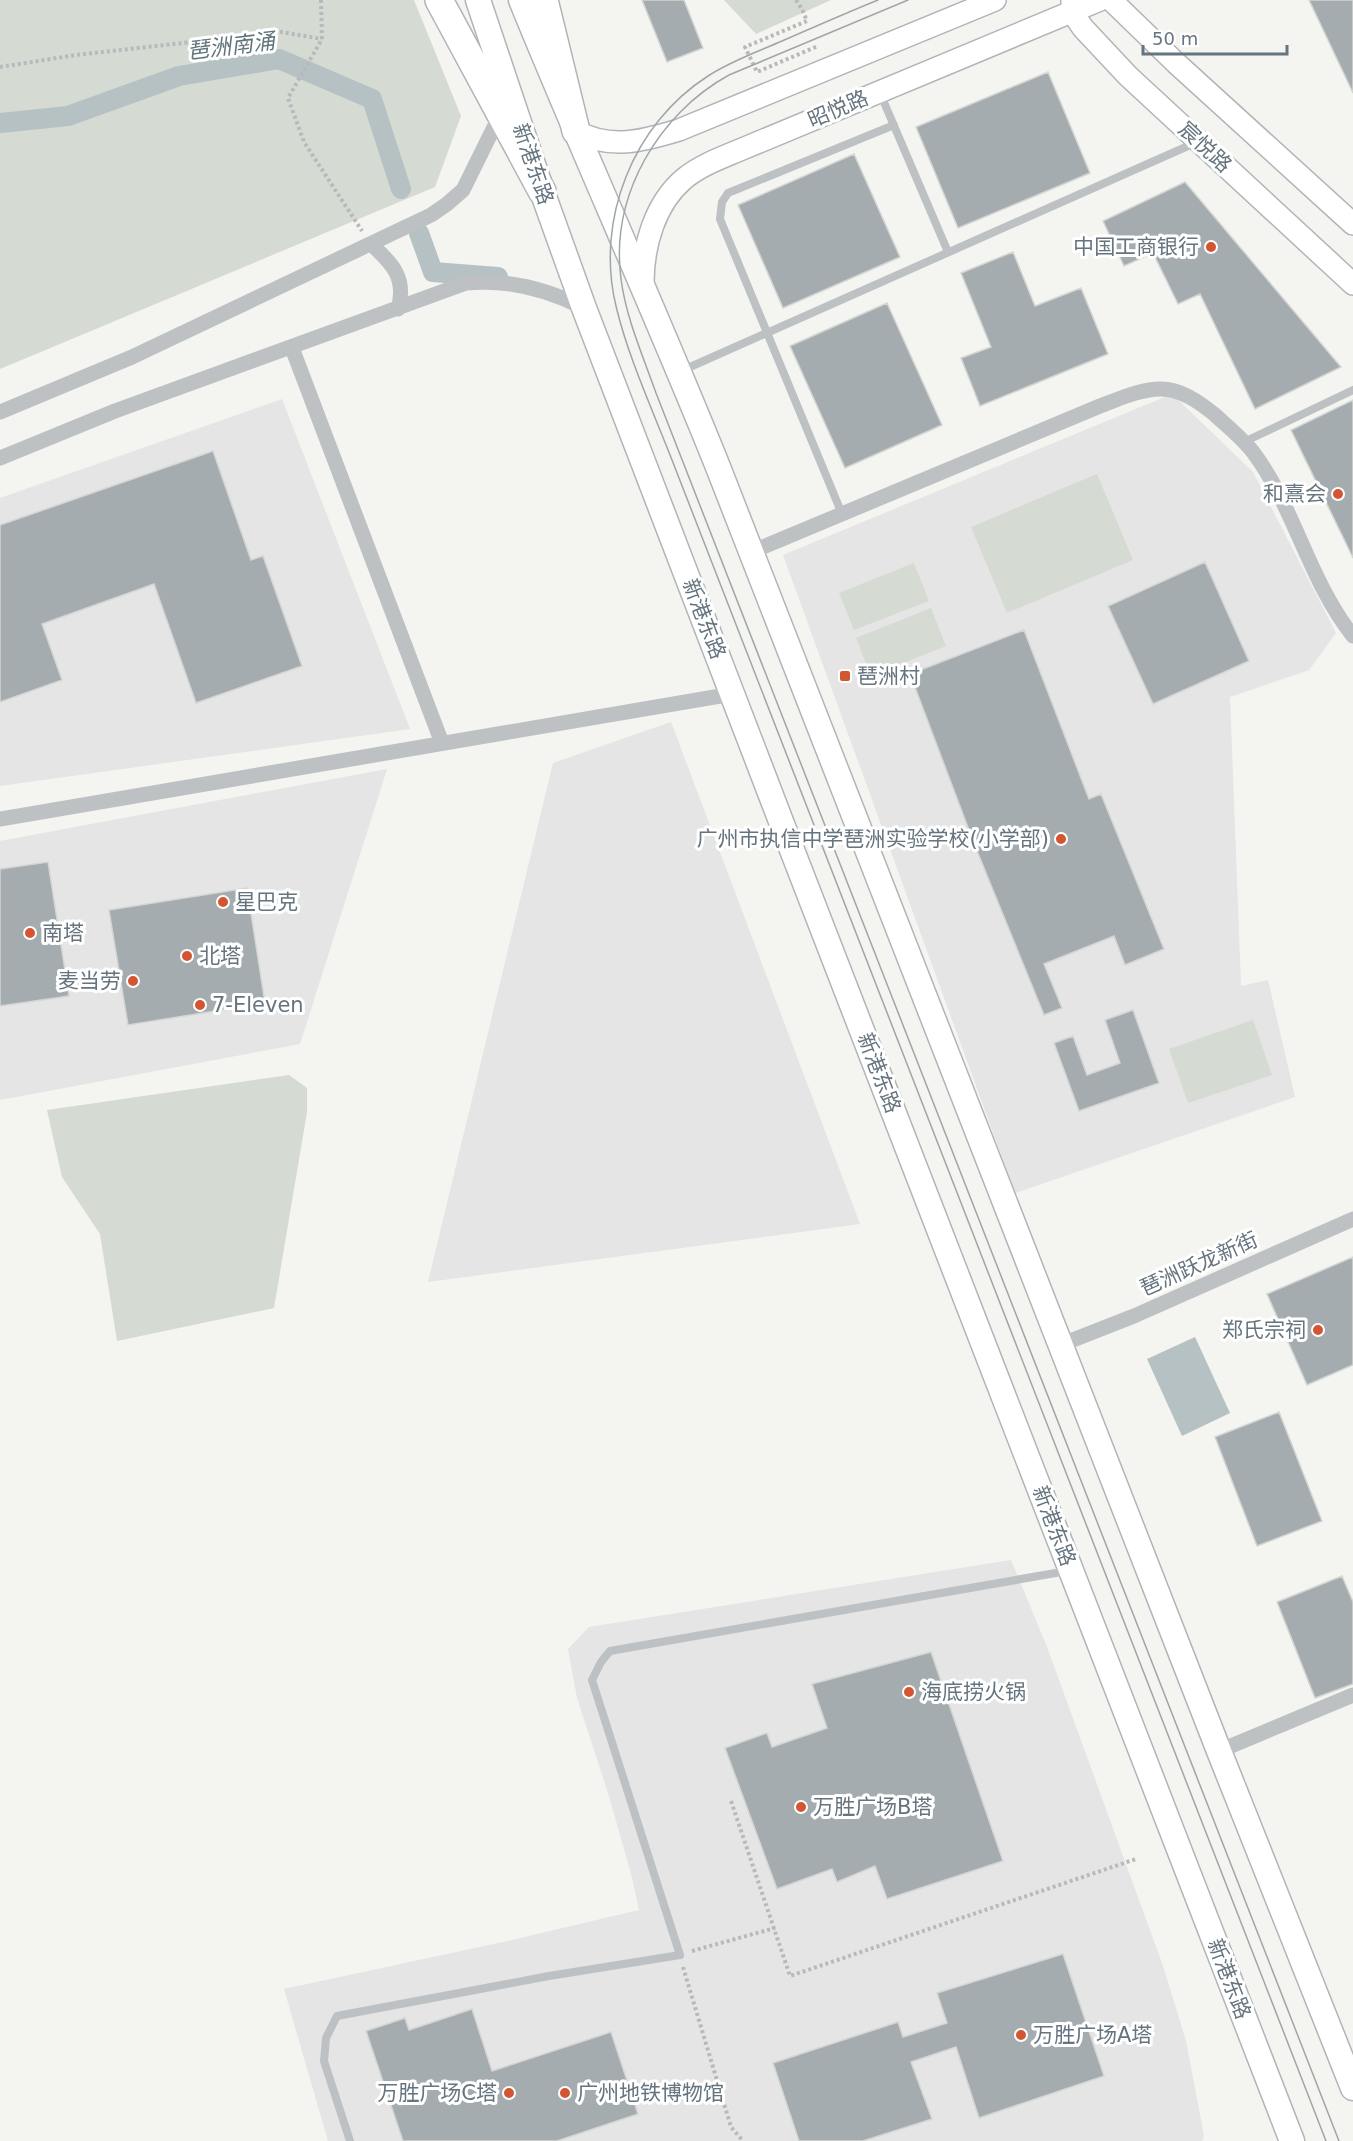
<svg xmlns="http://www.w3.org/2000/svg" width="1353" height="2141" font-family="'DejaVu Sans','Noto Sans SC',sans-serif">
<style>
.built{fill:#e4e5e4}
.green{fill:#d5dad2}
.water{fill:#b6c1c4}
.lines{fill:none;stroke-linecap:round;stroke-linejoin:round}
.canal{stroke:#b6c1c4;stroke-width:20}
.building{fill:#a4acb0;stroke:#d5d5d3;stroke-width:1.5}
.secondary-casing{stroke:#b0b5b8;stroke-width:24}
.primary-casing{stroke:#b1b5b8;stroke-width:27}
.highway-casing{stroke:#b0b4b6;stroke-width:30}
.path{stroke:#b7babc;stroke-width:4;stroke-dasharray:3 3;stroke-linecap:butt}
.lane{stroke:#bdc1c4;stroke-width:8}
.street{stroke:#bdc1c4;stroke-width:15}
.secondary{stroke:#fff;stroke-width:21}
.primary{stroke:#fff;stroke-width:24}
.highway{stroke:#fff;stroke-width:27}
.tram{stroke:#9fa5a9;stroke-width:1.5}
.poi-dot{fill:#d35531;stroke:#fff;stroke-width:2}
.labels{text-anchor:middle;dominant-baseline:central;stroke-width:6;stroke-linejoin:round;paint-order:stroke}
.street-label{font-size:21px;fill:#65747f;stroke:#fff}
.poi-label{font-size:21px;fill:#65747f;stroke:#fff;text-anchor:start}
.water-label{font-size:22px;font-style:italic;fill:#61757c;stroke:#fff}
</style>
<rect width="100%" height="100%" fill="#f4f4f0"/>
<path class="built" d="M1172,394l81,78 83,161 -27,37 -79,27 11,289 27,-6 27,117 -280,96 -232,-638z
M282,399l128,330 -410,57v-288z
M671,722l189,502 -432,58 125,-519z
M387,769l-87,275 -300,56v-259z
M1011,1560l36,87 116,319 23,75 18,95 -2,5h-874l-44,-152 228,-49 127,-30 -7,-33 -23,-81 -32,-98 -9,-49 21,-22z"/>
<path class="green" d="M0,0h414l47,116 -26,71 -435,182z
M724,0h107l-75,34z
M1097,474l36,86 -126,53 -36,-86z
M914,563l15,38 -75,29 -15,-37z
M931,608l15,38 -75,30 -15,-38z
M1253,1020l19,55 -84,28 -19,-54z
M289,1075l18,13v24l-33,196 -157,33 -17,-107 -38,-57 -15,-67z"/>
<path class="water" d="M1195,1337l35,76 -48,23 -35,-77z"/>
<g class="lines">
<path class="canal" d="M0,123l68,-7 111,-40 100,-17 93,40 29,90
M419,233l14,39 65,5"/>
</g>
<path class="building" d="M642,0h42l19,48 -36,14z
M1309,0h44v93z
M1048,72l42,101 -132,55 -42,-101z
M854,154l46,103 -117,51 -45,-103z
M1185,182l156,185 -86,42 -55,-115 -22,10 -25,-51 -29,13 -21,-45z
M1013,252l22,54 46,-18 27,66 -128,52 -19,-48 30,-11 -30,-74z
M887,303l55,122 -97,43 -55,-122z
M1353,400v158l-62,-128z
M213,451l38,109 12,-4 39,110 -106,37 -42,-119 -112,40 20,56 -62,22v-177z
M1205,562l44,99 -96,43 -45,-98z
M1024,630l65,169 12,-5 63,155 -39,16 -11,-29 -70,28 18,44 -18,7 -69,-169 -65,-172z
M48,862l21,134 -69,10v-137z
M247,888l18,115 -137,22 -19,-115z
M1133,1010l26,73 -80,28 -25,-68 19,-7 14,39 33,-12 -15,-43z
M1353,1257v108l-46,20 -40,-91z
M1279,1412l43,109 -65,25 -42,-109z
M1342,1576l11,26v82l-38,14 -38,-96z
M931,1652l72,209 -116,38 -12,-33 -38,16 -5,-13 -55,20 -52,-141 42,-15 5,14 55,-19 -15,-44z
M1063,1954l41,122 -125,42 -23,-71 -45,15 21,57 -69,22h-64l-26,-78 125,-41 5,15 44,-14 -10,-30z
M472,2009l20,62 119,-39 27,82 -81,27h-154l-37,-110 39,-13 4,12z"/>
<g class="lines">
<g class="secondary-casing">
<path id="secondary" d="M1111,0l65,63 177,161
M1072,1v11l11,16 45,48 225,208
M576,131c34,19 67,10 103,-1l316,-130
M643,283c0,-38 12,-80 42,-105 15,-12 33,-19 50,-26l365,-152"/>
</g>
<g class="primary-casing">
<path id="primary" d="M478,0l64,191 42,117 203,529 505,1304
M521,0c64,157 134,310 197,467l501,1284 134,337"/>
</g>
<g class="highway-casing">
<path id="highway" d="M439,0l103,191
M544,0l32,131"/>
</g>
<path class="path" d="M321,0l1,39 -34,59 16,44 58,89
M796,0l6,9 5,12 -62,26 12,25 61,-26
M0,67l76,-12 205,-23 41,7
M731,1801l59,175 346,-117
M692,1951l83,-23
M683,1967l48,160 12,14"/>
<path class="lane" d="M880,93l68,159
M681,371l516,-229
M1244,442l109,-52
M842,514l-122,-295 2,-17 6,-9 166,-68
M350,2141l-26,-80 2,-23 11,-22 212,-40 131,-21 -88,-275 9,-18 9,-11 457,-80"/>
<path class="street" d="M371,244c21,19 36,34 27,65
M292,348l150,395
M0,412l132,-55 299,-142 16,-11 16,-14 39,-79
M0,458l115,-47 351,-128c42,-4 81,6 118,25
M751,552l349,-146c19,-7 40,-17 61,-17 20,0 38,13 53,25 13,12 28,24 39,38 42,56 56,129 100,184
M0,819l732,-125
M1060,1345l74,-29 219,-97
M1219,1751l134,-56"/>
<use href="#secondary" class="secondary"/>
<use href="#primary" class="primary"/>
<use href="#highway" class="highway"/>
<path class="tram" d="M878,0c-32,13 -64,27 -96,41 -25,11 -51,20 -74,35 -75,48 -113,144 -92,230 12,51 37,105 56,154l654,1681
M908,0l-179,75c-71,39 -119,121 -108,204 5,39 22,77 35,114l683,1748"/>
</g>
<g class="poi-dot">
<circle cx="1211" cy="247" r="6"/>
<circle cx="1338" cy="494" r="6"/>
<rect x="839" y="670" width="12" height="12" rx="3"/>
<circle cx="1061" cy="839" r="6"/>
<circle cx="223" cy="902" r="6"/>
<circle cx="30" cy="933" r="6"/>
<circle cx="187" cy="956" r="6"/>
<circle cx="133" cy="981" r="6"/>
<circle cx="200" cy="1005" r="6"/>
<circle cx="1318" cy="1330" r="6"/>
<circle cx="909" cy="1692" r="6"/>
<circle cx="801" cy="1807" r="6"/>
<circle cx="1021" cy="2035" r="6"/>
<circle cx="509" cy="2093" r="6"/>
<circle cx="565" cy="2093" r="6"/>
</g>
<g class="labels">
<g class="street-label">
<text transform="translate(838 109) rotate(-23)">昭悦路</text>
<text transform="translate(1205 147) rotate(43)">宸悦路</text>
<text transform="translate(533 164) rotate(71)">新港东路</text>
<text transform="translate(704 619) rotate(69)">新港东路</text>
<text transform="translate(879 1073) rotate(69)">新港东路</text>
<text transform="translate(1199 1264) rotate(-24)">琶洲跃龙新街</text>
<text transform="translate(1054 1526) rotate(69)">新港东路</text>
<text transform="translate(1229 1979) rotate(69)">新港东路</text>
</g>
<g class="poi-label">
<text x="1199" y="247" text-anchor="end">中国工商银行</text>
<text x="1326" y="494" text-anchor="end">和熹会</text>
<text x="857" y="676">琶洲村</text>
<text x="1049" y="839" text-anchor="end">广州市执信中学琶洲实验学校(小学部)</text>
<text x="235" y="902">星巴克</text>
<text x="42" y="933">南塔</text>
<text x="199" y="956">北塔</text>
<text x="121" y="981" text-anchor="end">麦当劳</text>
<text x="212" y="1005">7-Eleven</text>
<text x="1306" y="1330" text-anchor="end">郑氏宗祠</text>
<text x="921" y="1692">海底捞火锅</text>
<text x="813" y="1807">万胜广场B塔</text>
<text x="1033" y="2035">万胜广场A塔</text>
<text x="497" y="2093" text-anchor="end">万胜广场C塔</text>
<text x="577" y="2093">广州地铁博物馆</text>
</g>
<g class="water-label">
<text transform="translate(231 46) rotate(-7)">琶洲南涌</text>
</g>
</g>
<path d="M1143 45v9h144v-9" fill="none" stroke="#65747f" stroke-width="3"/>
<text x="1152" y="45" font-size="18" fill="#65747f" stroke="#ffffff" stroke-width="4.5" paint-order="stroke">50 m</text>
</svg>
